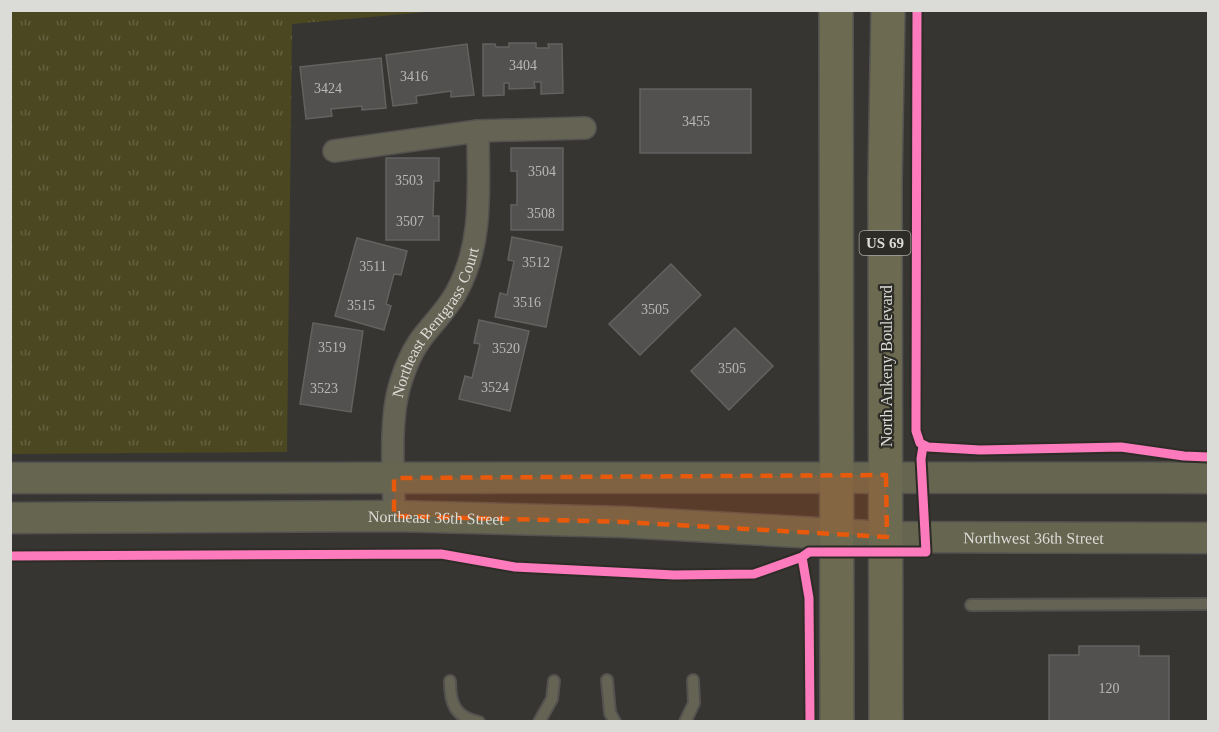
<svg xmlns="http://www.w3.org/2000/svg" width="1219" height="732" font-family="Georgia,serif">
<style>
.grass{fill:url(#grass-tufts)}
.building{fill:#525150;stroke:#626261;stroke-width:1.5}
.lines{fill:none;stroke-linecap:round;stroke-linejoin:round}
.service-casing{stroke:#535250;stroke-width:14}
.minor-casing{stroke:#535250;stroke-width:24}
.secondary-casing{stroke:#535250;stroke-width:33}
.primary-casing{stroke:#535250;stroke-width:36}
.service{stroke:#656353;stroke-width:10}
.minor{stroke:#656353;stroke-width:21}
.secondary{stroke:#666550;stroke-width:30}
.primary{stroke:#6c6b51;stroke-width:33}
.cycleway-casing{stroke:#2d2c26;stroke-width:13}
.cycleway{stroke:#fd7abc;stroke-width:9}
.marked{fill:#e8590c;fill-opacity:0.2;stroke:#e8590c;stroke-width:4.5;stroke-dasharray:12 8;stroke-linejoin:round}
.labels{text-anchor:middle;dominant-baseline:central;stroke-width:4.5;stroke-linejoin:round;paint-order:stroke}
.number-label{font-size:14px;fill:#b9b8b5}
.shield{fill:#2d2c26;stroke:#a7a6a2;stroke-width:1.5}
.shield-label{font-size:15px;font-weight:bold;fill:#dbdbd7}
.street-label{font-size:16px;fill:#dbdbd7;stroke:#2d2c26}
</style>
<defs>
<pattern id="grass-tufts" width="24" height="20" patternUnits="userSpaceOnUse" patternTransform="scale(1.5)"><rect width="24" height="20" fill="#4b4720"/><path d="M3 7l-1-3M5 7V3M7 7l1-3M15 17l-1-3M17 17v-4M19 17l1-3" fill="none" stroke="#646140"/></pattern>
</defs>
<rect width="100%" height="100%" fill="#363531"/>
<path class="grass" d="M10,11h428l-146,13 -5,428 -276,2z"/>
<path class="building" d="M509,43h27v5h13l-1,-4h14l1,49 -22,1v-12h-7l1,6 -26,1v-6h-5v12l-21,1v-52h12l1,3h13z
M467,44l7,51 -23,2v-6l-35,5 1,7 -24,3 -7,-51z
M381,58l5,50 -24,2v-4l-31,3 1,7 -26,3 -6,-52z
M640,89h111v64h-111z
M511,148h52v82h-52v-25h6v-34h-6z
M386,158h53v23h-5l-1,35h6v24h-53z
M512,237l50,10 -16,80 -51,-10 5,-24 7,2 7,-34 -6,-1z
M357,238l50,13 -6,24 -7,-1 -8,30 5,2 -7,24 -49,-14z
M671,264l30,31 -61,60 -31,-31z
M479,320l50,11 -19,80 -51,-12 6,-23 7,2 8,-34 -6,-1z
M313,323l50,8 -12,81 -51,-8z
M735,328l38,38 -44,44 -38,-39z
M1079,646h60v10h30v66l-120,-1v-66h30z"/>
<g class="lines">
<g class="service-casing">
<path id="service" d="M971,605l237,-1
M607,680l3,33 5,9
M450,681c0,23 5,36 29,41
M539,722l13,-23 2,-18
M685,722l9,-19 -1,-23"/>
</g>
<g class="minor-casing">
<g id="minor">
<path d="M334,151l144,-20 107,-3"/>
<path id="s1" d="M394,516c0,-39 -5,-91 5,-128 5,-18 13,-38 25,-53 11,-14 25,-28 33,-44 27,-49 21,-106 21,-160"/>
</g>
</g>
<g class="secondary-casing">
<g id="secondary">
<path d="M10,478c400,0 799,-3 1198,0"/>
<path id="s2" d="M10,518l384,-2 230,6 263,15 321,1"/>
</g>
</g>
<g class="primary-casing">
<path id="primary" d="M836,10l1,712
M886,722l-1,-540 3,-172"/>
</g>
<use href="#service" class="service"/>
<use href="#minor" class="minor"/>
<use href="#secondary" class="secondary"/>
<use href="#primary" class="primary"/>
<g class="cycleway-casing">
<path id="cycleway" d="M917,10l-1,401v20l4,12 8,4 52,3 141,-3 63,9 24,1
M10,556l431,-2 74,13 159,8 80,-1 48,-17 7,-5h117l-5,-93 2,-13
M802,557l7,41 1,124"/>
</g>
<use href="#cycleway" class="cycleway"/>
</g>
<path class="marked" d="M886,475l1,62 -263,-15 -230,-6v-38z"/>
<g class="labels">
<g class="number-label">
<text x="523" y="65">3404</text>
<text x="414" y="76">3416</text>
<text x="328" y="88">3424</text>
<text x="696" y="121">3455</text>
<text x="542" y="171">3504</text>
<text x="409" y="180">3503</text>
<text x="541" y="213">3508</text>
<text x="410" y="221">3507</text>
<text x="536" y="262">3512</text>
<text x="373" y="266">3511</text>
<text x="527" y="302">3516</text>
<text x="361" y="305">3515</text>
<text x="655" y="309">3505</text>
<text x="332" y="347">3519</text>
<text x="506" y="348">3520</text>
<text x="732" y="368">3505</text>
<text x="495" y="387">3524</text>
<text x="324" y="388">3523</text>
<text x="1109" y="688">120</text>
</g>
<rect class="shield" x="859.5" y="231" width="51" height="24" rx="4.5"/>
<g class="shield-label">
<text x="885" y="243">US 69</text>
</g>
<g class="street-label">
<text stroke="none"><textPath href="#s1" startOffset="204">Northeast Bentgrass Court</textPath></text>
<text transform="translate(886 366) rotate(-90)">North Ankeny Boulevard</text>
<text stroke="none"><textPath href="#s2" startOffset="426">Northeast 36th Street</textPath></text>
<text stroke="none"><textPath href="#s2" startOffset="1024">Northwest 36th Street</textPath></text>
</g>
</g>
<rect width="1219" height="732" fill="none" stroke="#dbdbd7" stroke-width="24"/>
</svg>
